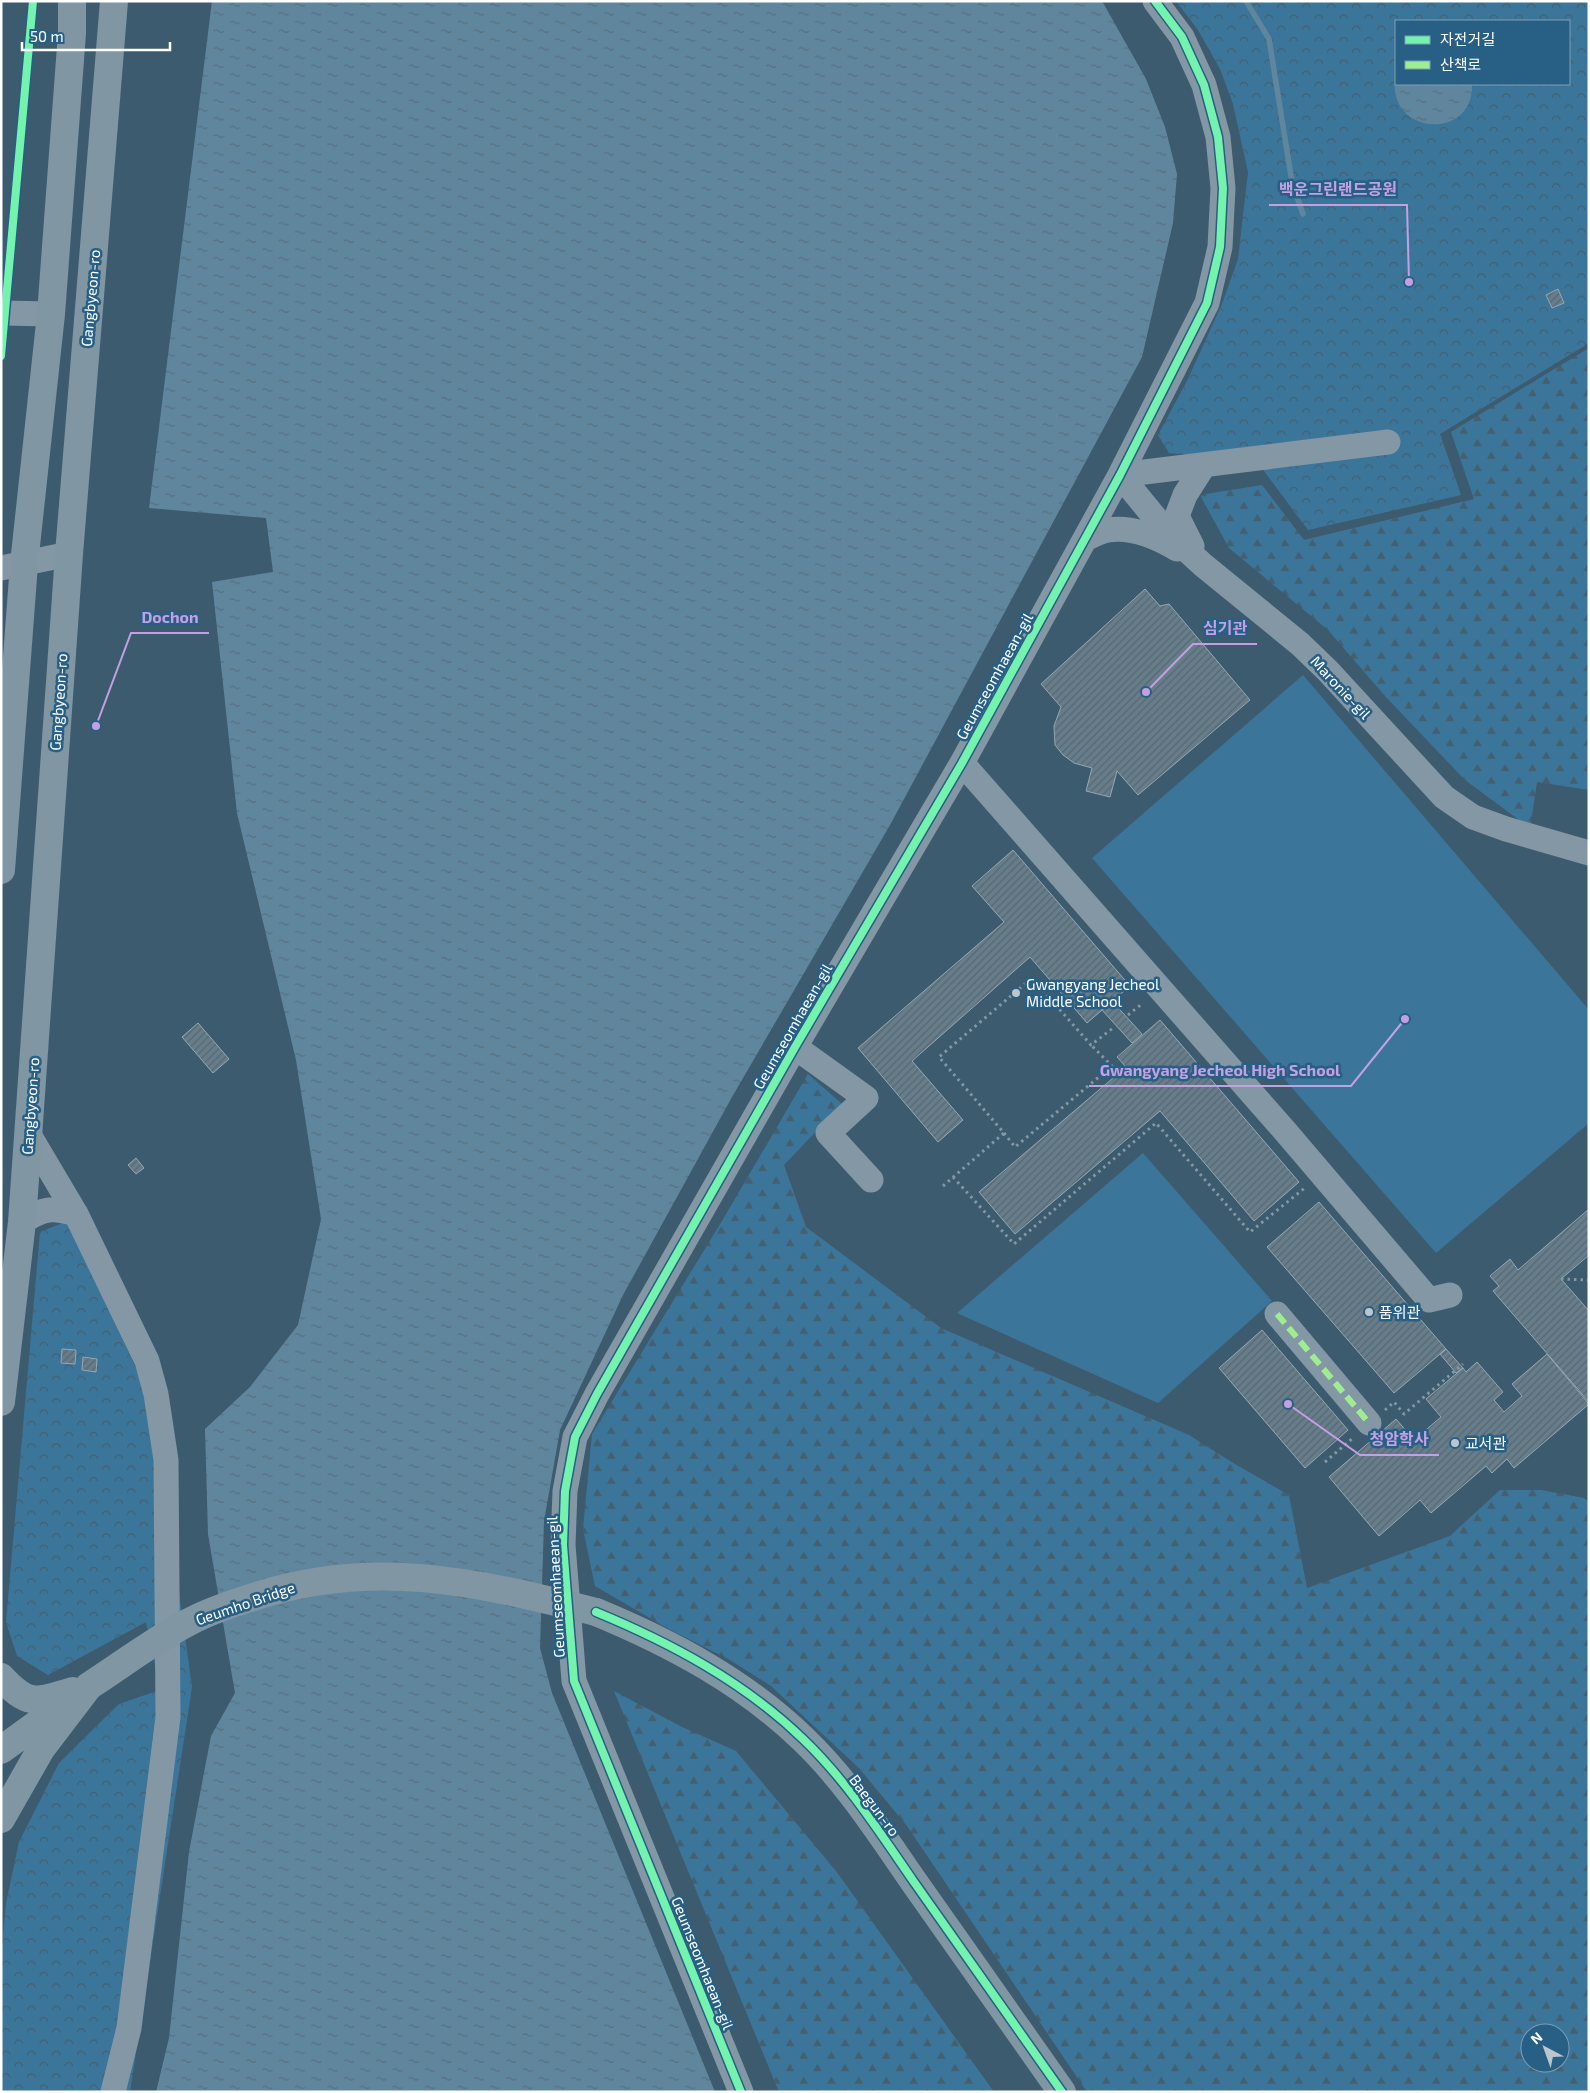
<svg xmlns="http://www.w3.org/2000/svg" width="1590" height="2093" font-family="'Exo 2','Noto Sans KR',sans-serif">
<style>
.forest{fill:url(#forest-firs);fill-rule:evenodd}
.park{fill:url(#park-crowns);fill-rule:evenodd}
.pitch{fill:#3b769a}
.water{fill:url(#water-ripples)}
.lines{fill:none;stroke-linecap:round;stroke-linejoin:round}
.stream{stroke:#60869e;stroke-width:5.5}
.building{fill:url(#building-hatch);stroke:#96a7b3}
.path{stroke:#8397a5;stroke-width:3;stroke-dasharray:2.5 4;stroke-linecap:butt}
.minor{stroke:#8397a5;stroke-width:25}
.major{stroke:#8196a3;stroke-width:28}
.major-bridge{stroke:#8196a3;stroke-width:28}
.quiet{stroke:#9fed91;stroke-width:6;stroke-dasharray:12 6;stroke-linecap:butt}
.cycleway-casing{stroke:#275f85;stroke-width:11}
.cycleway{stroke:#73f3ae;stroke-width:8}
.poi-dot{fill:#bbc6cd;stroke:#275f85;stroke-width:2}
.labels{text-anchor:middle;dominant-baseline:central;stroke-width:5;stroke-linejoin:round;paint-order:stroke}
.street-label{font-size:15px;fill:#fff;stroke:#275f85}
.poi-label{font-size:15px;fill:#fff;stroke:#275f85;text-anchor:start}
.leader{fill:none;stroke:#c4a0e2;stroke-width:2}
.callout-dot{fill:#c4a0e2;stroke:#275f85;stroke-width:2}
.callout-label{font-size:16px;text-anchor:middle;font-weight:bold;fill:#c4a0e2;stroke:#275f85;stroke-width:5;stroke-linejoin:round;paint-order:stroke}
</style>
<defs>
<pattern id="forest-firs" width="22" height="20" patternUnits="userSpaceOnUse" patternTransform="scale(1.25)"><rect width="22" height="20" fill="#3b769a"/><path d="M5 1l3.5 6h-7zM16 11l3.5 6h-7z" fill="#445f6f"/></pattern>
<pattern id="park-crowns" width="20" height="18" patternUnits="userSpaceOnUse" patternTransform="scale(1.25)"><rect width="20" height="18" fill="#3b769a"/><path d="M2 6a3 3 0 1 1 6 0M12 15a3 3 0 1 1 6 0" fill="none" stroke="#445f6f"/></pattern>
<pattern id="water-ripples" width="26" height="14" patternUnits="userSpaceOnUse" patternTransform="scale(1.25)"><rect width="26" height="14" fill="#60869e"/><path d="M2 4q2-2 4 0t4 0M15 11q2-2 4 0t4 0" fill="none" stroke="#586f7d"/></pattern>
<pattern id="building-hatch" width="6" height="6" patternUnits="userSpaceOnUse" patternTransform="scale(1.25)"><rect width="6" height="6" fill="#667d8b"/><path d="M-1 1l2-2M0 6l6-6M5 7l2-2" fill="none" stroke="#5a676f"/></pattern>
</defs>
<rect width="100%" height="100%" fill="#3d5b6f"/>
<path class="forest" d="M1589,348v442l-52,-8 -7,46 -65,-48 -80,-84 -57,-66 -99,-82 -29,-53 62,-10 42,55 170,-41 -23,-67z
M808,1074l34,30 -58,61 22,62 135,101 248,107 44,28 56,32 18,93 143,-52 50,-46h41l43,8 5,4v590h-502l-180,-266 -48,-58 -88,-82 -41,-26 -63,-32 -72,-42 -12,-57 9,-95 130,-213zM1530,2033h30v30h-30z
M614,1691l68,36 54,24 100,120 158,221h-215z"/>
<path class="park" d="M1176,1h413v342l-149,91 21,61 -153,35 -56,-75 -28,3 -55,-5 -11,-18 30,-56 34,-75 16,-45 10,-87 -15,-68 -13,-35 -22,-39zM1396,21h173v63h-173z
M68,1221l77,167 17,83 30,216 -62,405h-129v-134l5,-55 13,-61 40,-79 60,-59 41,-14 -14,-68 -98,53 -31,-19 -11,-34 34,-390z"/>
<path class="pitch" d="M1303,675l286,335v113l-153,130 -344,-395z
M1143,1153l129,148 -114,102 -201,-90z"/>
<path class="water" d="M212,1h890l44,78 19,48 12,47 -4,49 -31,134 -252,468 -158,272 -109,198 -63,135 -16,91 -4,127 12,45 163,399h-559l13,-54 20,-186 22,-116 24,-43 -27,-159 -3,-105 45,-42 48,-62 23,-106 -25,-159 -59,-247 -25,-231 61,-10 -7,-54 -117,-10z
M1396,74v10h76c2,59 -89,51 -76,-10z"/>
<g class="lines">
<path class="stream" d="M1246,1l23,38 23,143 11,32"/>
</g>
<path class="building" d="M1558,289l6,14 -12,5 -6,-13z
M1145,589l15,17 9,-2 81,96 -112,95 -21,-24 -7,26 -24,-6 6,-23 -18,-5 -11,-8 -8,-10 -1,-19 7,-19 -20,-23z
M1013,850l117,136 -43,37 -57,-66 -118,104 51,59 -25,22 -80,-94 146,-126 -32,-36z
M1112,1001l30,33 -10,9 -30,-33z
M1160,1020l139,162 -45,39 -94,-110 -145,123 -36,-42 147,-125 -9,-10z
M198,1023l31,36 -16,14 -31,-36z
M136,1158l8,10 -8,6 -8,-9z
M1319,1202l127,147 -52,44 -127,-146z
M1589,1209v46l-28,24 28,32v91l-96,-111 6,-5 -9,-10 20,-17 8,11z
M1262,1330l86,100 -43,38 -86,-100z
M62,1349l14,1 -1,14 -14,-1z
M1446,1349l17,19 -7,5 -16,-19z
M1547,1354l42,50 -75,64 -7,-9 -15,14 -6,-7 -55,47 -11,-13 -41,36 -50,-59 67,-58 18,21 27,-23 -15,-18 37,-31 3,4 11,-10 26,30 -9,8 10,12 18,-16 -10,-12z
M83,1357l14,2 -1,13 -14,-2z"/>
<g class="lines">
<path class="path" d="M8,291l25,-290
M1,356l3,-22
M1128,1015l15,-12
M1004,1133l11,14 97,-81 -21,-21
M953,1177l61,67 142,-121 94,109 56,-45
M943,1186l61,-53 -65,-76 93,-79 59,67 22,-17
M1561,1279l28,1
M1385,1410l9,-8 10,12 59,-50
M1325,1462l29,-25"/>
<path class="minor" d="M1,313l50,1
M1120,475l46,56 37,34 97,79 28,27 116,126 29,20 33,12 83,24
M1120,475l268,-33
M1085,539c7,-3 15,-8 23,-9 24,-4 49,7 69,19
M1192,546l-15,-30 8,-21 19,-30
M1,568l68,-14
M962,763l323,368 144,169 21,-5
M795,1047l71,51 -38,35 43,47
M28,1133l48,81 71,147 9,33 10,66 2,257 -39,311 -16,64
M22,1222c22,-14 29,-15 54,-8
M1277,1314l92,109
M741,2092l-167,-411 -11,-136 2,-54 10,-54 22,-43 198,-347 167,-284 158,-288 87,-172 13,-56 3,-59 -5,-51 -14,-52 -22,-48 -27,-36"/>
<path class="major" d="M1,870l23,-306 27,-250 21,-281v-32
M1,1402l21,-180 47,-668 45,-553
M596,1612c75,31 148,70 207,127 44,42 77,94 111,143 50,70 99,140 148,210
M1,1677c28,30 35,25 72,14
M1,1750l62,-45
M1,1819l40,-70 48,-63"/>
<path class="major-bridge" d="M89,1686c33,-21 66,-47 102,-65 17,-9 37,-16 56,-22 123,-42 227,-18 349,13"/>
<path class="quiet" d="M1277,1314l92,109"/>
<g class="cycleway-casing">
<path id="cycleway" d="M1,356l32,-355
M596,1612c75,31 148,70 207,127 44,42 77,94 111,143 50,70 99,140 148,210
M741,2092l-167,-411 -11,-136 2,-54 10,-54 22,-43 198,-347 167,-284 158,-288 87,-172 13,-56 3,-59 -5,-51 -14,-52 -22,-48 -27,-36"/>
</g>
<use href="#cycleway" class="cycleway"/>
</g>
<g class="poi-dot">
<circle cx="1016" cy="993" r="5"/>
<circle cx="1369" cy="1312" r="5"/>
<circle cx="1455" cy="1443" r="5"/>
</g>
<g class="labels">
<g class="street-label">
<text transform="translate(90 298) rotate(-85)">Gangbyeon-ro</text>
<text transform="translate(994 676) rotate(-61)">Geumseomhaean-gil</text>
<text transform="translate(1341 687) rotate(47)">Maronie-gil</text>
<text transform="translate(58 702) rotate(-86)">Gangbyeon-ro</text>
<text transform="translate(792 1026) rotate(-60)">Geumseomhaean-gil</text>
<text transform="translate(30 1106) rotate(-86)">Gangbyeon-ro</text>
<text transform="translate(555 1587) rotate(-93)">Geumseomhaean-gil</text>
<text transform="translate(245 1603) rotate(-19)">Geumho Bridge</text>
<text transform="translate(875 1805) rotate(53)">Baegun-ro</text>
<text transform="translate(703 1963) rotate(68)">Geumseomhaean-gil</text>
</g>
<g class="poi-label">
<text x="1026" y="984">Gwangyang Jecheol<tspan x="1026" dy="17">Middle School</tspan></text>
<text x="1379" y="1312">품위관</text>
<text x="1465" y="1443">교서관</text>
</g>
</g>
<path class="leader" d="M1409 282L1407 205H1269M96 726L131 633H209M1146 692L1193 644H1257M1405 1019L1351 1086H1089M1288 1404L1360 1455H1439"/>
<g class="callout-dot">
<circle cx="1409" cy="282" r="5"/>
<circle cx="96" cy="726" r="5"/>
<circle cx="1146" cy="692" r="5"/>
<circle cx="1405" cy="1019" r="5"/>
<circle cx="1288" cy="1404" r="5"/>
</g>
<g class="callout-label">
<text x="1338" y="195">백운그린랜드공원</text>
<text x="170" y="623">Dochon</text>
<text x="1225" y="634">심기관</text>
<text x="1220" y="1076">Gwangyang Jecheol High School</text>
<text x="1399" y="1445">청암학사</text>
</g>
<rect width="1590" height="2093" fill="none" stroke="#ffffff" stroke-width="5"/>
<rect x="1395" y="20" width="175" height="65" fill="#275f85" stroke="#7d9fb6"/>
<rect x="1405" y="36" width="25" height="8" fill="#73f3ae" stroke="#7d9fb6"/>
<text x="1440" y="45" font-size="15" fill="#ffffff">자전거길</text>
<rect x="1405" y="61" width="25" height="8" fill="#9fed91" stroke="#7d9fb6"/>
<text x="1440" y="70" font-size="15" fill="#ffffff">산책로</text>
<g transform="translate(1545 2048) rotate(319)"><circle r="24" fill="#275f85" stroke="#7d9fb6"/>
<path d="M0-4L9 19L0 12L-9 19Z" fill="#bbc6cd"/>
<text y="-8" font-size="14" font-weight="bold" text-anchor="middle" fill="#ffffff">N</text>
</g>
<path d="M22 42v8h148v-8" fill="none" stroke="#ffffff" stroke-width="2.5"/>
<text x="30" y="42" font-size="15" fill="#ffffff" stroke="#275f85" stroke-width="4" paint-order="stroke">50 m</text>
</svg>
